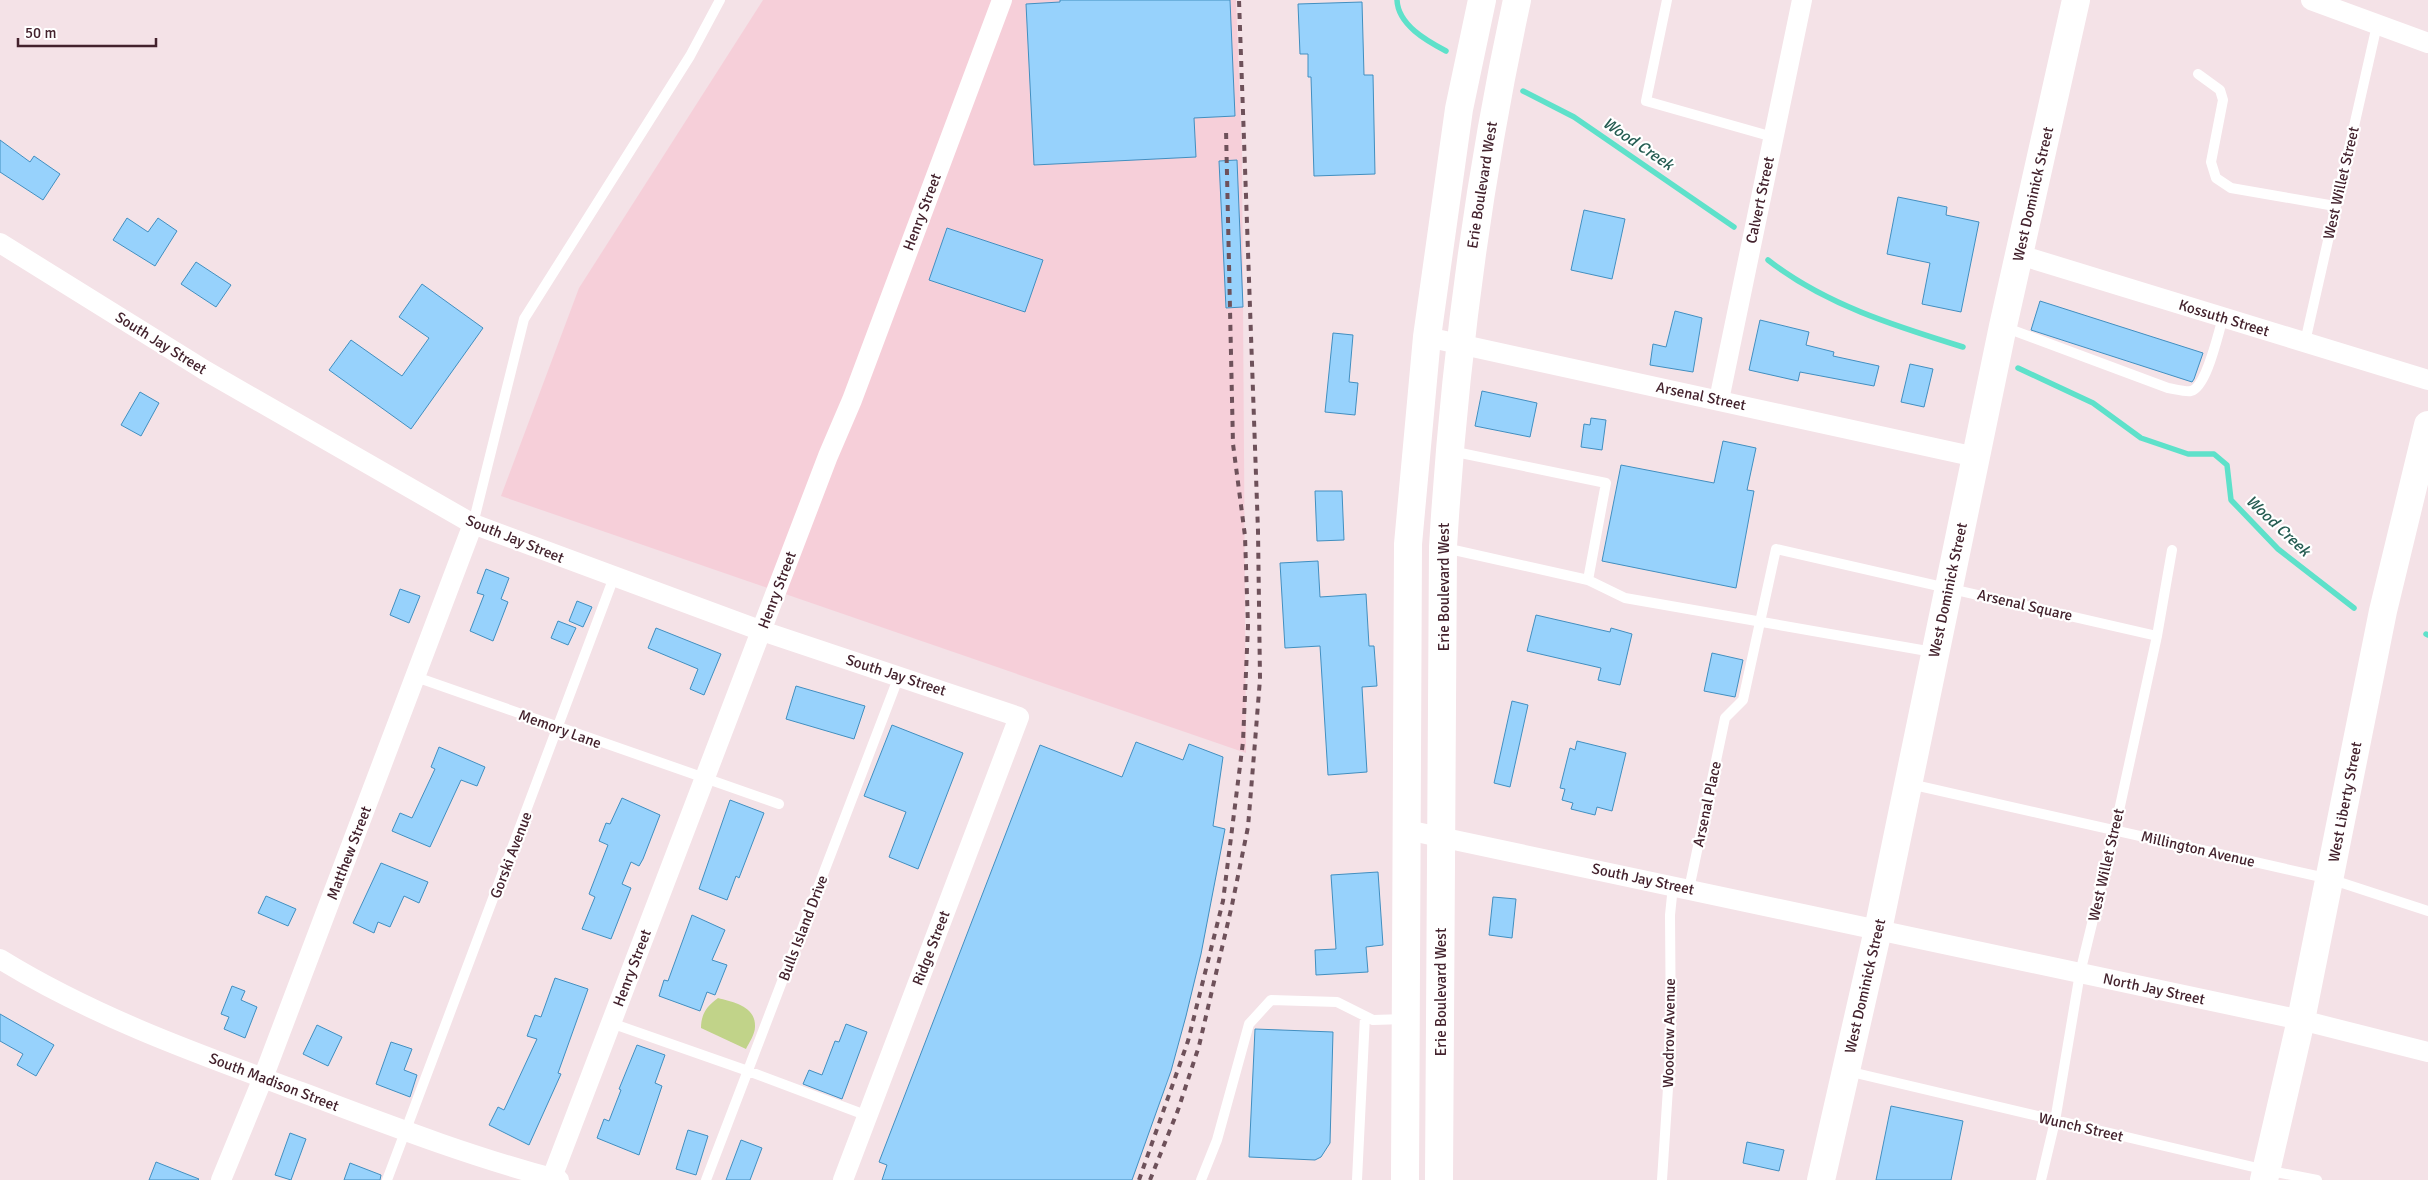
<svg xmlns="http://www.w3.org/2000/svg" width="2428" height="1180" font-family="Signika,sans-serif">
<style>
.built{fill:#f6cfd9}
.green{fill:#c1d389}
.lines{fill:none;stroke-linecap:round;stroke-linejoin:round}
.stream{stroke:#5ee1ca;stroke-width:5.5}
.building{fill:#97d2fc;stroke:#428fc0}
.lane{stroke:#fff;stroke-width:10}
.street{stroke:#fff;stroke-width:20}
.secondary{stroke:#fff;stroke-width:28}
.primary{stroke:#fff;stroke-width:28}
.rail{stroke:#6e515a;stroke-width:4;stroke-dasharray:6 6;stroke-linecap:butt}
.labels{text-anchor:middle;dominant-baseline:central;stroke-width:4.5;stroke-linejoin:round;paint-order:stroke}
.street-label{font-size:15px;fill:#43222d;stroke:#fff}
.water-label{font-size:16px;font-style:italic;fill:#255c52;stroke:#fff}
</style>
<rect width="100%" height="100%" fill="#f4e2e7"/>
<path class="built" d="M763,0h473l6,151 4,602 -745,-257 78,-208z"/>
<path class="green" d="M718,998c15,4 38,8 37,29 0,7 -6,16 -9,22l-45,-21c0,-14 6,-22 17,-30z"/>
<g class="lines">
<path class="stream" d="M1397,0c1,25 30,41 49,51
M1523,91l51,26 160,110
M1768,260c56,44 127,66 195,87
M2018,368l75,35 48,35 47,16h26l13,11 4,35 47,49 76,59
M2426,634l2,1"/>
</g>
<path class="building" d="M1060,0h170l5,116 -41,2 2,39 -162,8 -8,-161 34,-2z
M1362,2l2,73h9l2,99 -61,2 -3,-99h-3v-23h-8l-2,-50z
M0,140l30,22 4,-6 26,18 -17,26 -43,-28z
M1237,160l6,147 -17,1 -7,-147z
M1898,197l49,10 -1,8 33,7 -18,90 -39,-8 8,-41 -43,-9z
M1584,210l41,9 -13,60 -41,-9z
M127,218l21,14 10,-14 19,13 -22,35 -42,-26z
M947,228l96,32 -18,52 -96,-32z
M196,262l35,23 -15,22 -35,-23z
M422,284l61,44 -72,101 -82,-59 22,-30 51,36 27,-38 -30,-21z
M2040,301l163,52 -9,26 -2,3 -161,-52z
M1675,311l27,7 -9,54 -43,-7 3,-21 13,3z
M1760,320l49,12 -3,13 28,7 -1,4 46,10 -5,20 -74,-14 -2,9 -49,-11z
M1333,333l20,2 -4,47 9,1 -3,32 -30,-3z
M1910,364l23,5 -9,38 -23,-5z
M1482,391l55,12 -7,34 -55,-11z
M140,392l19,11 -18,33 -20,-11z
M1591,418l15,2 -4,30 -21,-3 3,-23 6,1z
M1723,441l33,7 -9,42 7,1 -18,97 -134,-27 19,-96 93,18z
M1315,491h27l2,49 -27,1z
M1318,561l2,36 46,-3 3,52h5l3,40 -15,1 5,85 -39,3 -8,-129 -35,2 -5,-85z
M486,569l23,9 -8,21 7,3 -15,39 -23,-10 14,-36 -7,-2z
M400,589l20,7 -11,27 -19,-8z
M577,601l15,6 -9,20 -14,-6z
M1536,615l74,17 1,-4 21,6 -12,51 -22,-5 3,-12 -74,-17z
M558,621l18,7 -8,17 -17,-7z
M656,628l65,26 -17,41 -14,-6 8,-20 -50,-21z
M1712,653l31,7 -8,37 -31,-6z
M796,686l69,20 -11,33 -68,-20z
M1512,701l16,4 -18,82 -16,-4z
M892,725l71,28 -45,116 -29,-12 17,-45 -42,-16z
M1577,741l49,12 -14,58 -15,-4 -2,8 -24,-6 2,-6 -11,-3 3,-11 -5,-1 10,-40 5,2z
M1136,742l47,18 6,-16 34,13 -10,69 12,3 -24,125 -15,62 -15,55 -39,109h-250l5,-15 -8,-3 161,-417 82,32z
M439,747l46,20 -8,19 -16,-6 -31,67 -38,-16 8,-18 12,5 23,-49 -4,-2z
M622,798l38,17 -17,44 -4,7 -8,-4 -9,22 9,4 -20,51 -29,-10 13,-32 -6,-3 19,-49 -9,-4 7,-18 4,1z
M730,800l34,13 -25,65 -3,-2 -9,24 -28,-11z
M381,863l47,19 -9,21 -15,-7 -14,31 -12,-5 -4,11 -21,-10z
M1378,872l5,73 -17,2 2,25 -52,3 -1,-25 21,-1 -5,-74z
M266,896l30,13 -8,17 -30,-13z
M1493,897l23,2 -4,39 -23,-3z
M692,915l33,15 -13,30 15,5 -12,30 -8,-3 -7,19 -41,-15 5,-16 4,1z
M555,978l33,11 -30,84 3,1 -32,71 -40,-20 9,-18 6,3 33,-71 -10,-3 8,-21 6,2z
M232,986l13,5 -4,9 16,7 -12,31 -21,-9 5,-12 -8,-3z
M0,1014l54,31 -18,31 -19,-11 6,-11 -23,-13z
M846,1024l21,8 -25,67 -39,-15 6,-14 13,5 13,-34 4,1z
M317,1025l25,12 -14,29 -25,-12z
M1255,1029l78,3 -3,111 -9,14 -6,3 -66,-3z
M391,1042l21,7 -8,21 13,5 -7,22 -34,-13z
M637,1045l28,10 -10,28 7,3 -23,69 -42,-17 7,-19 5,2 12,-31 -2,-1z
M1891,1106l72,15 -12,59h-75z
M688,1130l20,6 -12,39 -20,-6z
M290,1133l16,6 -15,41 -16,-5z
M741,1140l21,8 -12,32h-24z
M1747,1142l37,8 -5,21 -36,-8z
M156,1162l43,17 -1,1h-49z
M350,1163l31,12 -1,5h-36z"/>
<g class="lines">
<path class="lane" d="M1667,0l-21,101 127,36
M2198,74l22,16 3,10 -12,62 5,16 15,10 104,18
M2004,327l164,61c7,1 17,4 23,3 16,-4 27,-58 32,-73
M2305,342l72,-317
M1451,451l155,32 -18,97 37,18 308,54
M473,524l51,-205 166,-263 30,-56
M1445,548l143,32
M416,677l363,127
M1910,784l420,95 98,32
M1689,889l36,-171 18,-18 33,-151 381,87
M611,1023l137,48 120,45
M1847,1071l419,99 51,10
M387,1180l227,-603
M706,1180l193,-504
M1201,1180l16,-40 32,-116 22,-24 66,2 36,18 32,-1
M1357,1180l8,-164
M1662,1180l9,-138 -1,-127 3,-29
M2041,1180l14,-59 25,-148 35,-144 42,-193 15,-86"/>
<path class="street" d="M2311,0l117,43
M0,243l206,128 267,153 289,107 257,86 -176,463
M2020,255l408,125
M1427,337l549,120
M1719,400l83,-400
M1407,830l894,190 127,32
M0,959c94,58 198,95 301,133 85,32 170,65 258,88
M221,1180l42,-102 210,-554
M551,1180l277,-724 24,-56 150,-400"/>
<path class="secondary" d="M1821,1180l57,-250 125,-604 73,-326
M2264,1180l37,-160 82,-409 45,-186"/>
<path class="primary" d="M1405,1180l3,-636 19,-207 32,-228 23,-109
M1439,1180l4,-633c11,-184 35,-367 74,-547"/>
<path class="rail" d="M1139,1180l49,-139 35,-140 20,-159 5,-116 -3,-90 -12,-92 -7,-315
M1150,1180l28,-70 21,-64 33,-141 16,-78 7,-85 5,-63 -2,-148 -19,-531"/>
</g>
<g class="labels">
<g class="street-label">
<text transform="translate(2341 183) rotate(-77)">West Willet Street</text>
<text transform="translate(1482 185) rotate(-81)">Erie Boulevard West</text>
<text transform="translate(2033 194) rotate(-77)">West Dominick Street</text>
<text transform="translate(1760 200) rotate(-78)">Calvert Street</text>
<text transform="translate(922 212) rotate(-69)">Henry Street</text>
<text transform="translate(2224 318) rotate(17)">Kossuth Street</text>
<text transform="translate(161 343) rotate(32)">South Jay Street</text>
<text transform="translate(1701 396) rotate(12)">Arsenal Street</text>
<text transform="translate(515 539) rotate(22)">South Jay Street</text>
<text transform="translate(1444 587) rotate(-90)">Erie Boulevard West</text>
<text transform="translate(777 590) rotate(-69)">Henry Street</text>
<text transform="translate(1948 590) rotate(-78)">West Dominick Street</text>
<text transform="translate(2025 605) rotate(13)">Arsenal Square</text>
<text transform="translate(896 675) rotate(18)">South Jay Street</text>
<text transform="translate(560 729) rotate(20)">Memory Lane</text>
<text transform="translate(2345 802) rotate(-79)">West Liberty Street</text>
<text transform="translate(1707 804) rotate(-78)">Arsenal Place</text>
<text transform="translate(2198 849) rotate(13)">Millington Avenue</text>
<text transform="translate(349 853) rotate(-69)">Matthew Street</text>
<text transform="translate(511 855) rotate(-69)">Gorski Avenue</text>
<text transform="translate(2106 865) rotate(-77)">West Willet Street</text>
<text transform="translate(1643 879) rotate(12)">South Jay Street</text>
<text transform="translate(803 928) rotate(-69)">Bulls Island Drive</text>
<text transform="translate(931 948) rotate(-69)">Ridge Street</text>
<text transform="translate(632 968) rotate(-69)">Henry Street</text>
<text transform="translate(1865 986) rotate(-77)">West Dominick Street</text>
<text transform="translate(2154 989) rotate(12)">North Jay Street</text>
<text transform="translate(1441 992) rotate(-90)">Erie Boulevard West</text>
<text transform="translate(1669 1033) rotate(-89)">Woodrow Avenue</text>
<text transform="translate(274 1082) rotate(21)">South Madison Street</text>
<text transform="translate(2081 1127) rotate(13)">Wunch Street</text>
</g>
<g class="water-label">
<text transform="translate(1638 144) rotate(34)">Wood Creek</text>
<text transform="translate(2278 526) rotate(43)">Wood Creek</text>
</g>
</g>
<path d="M18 38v8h138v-8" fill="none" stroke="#43222d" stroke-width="2.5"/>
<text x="25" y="38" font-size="15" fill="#43222d" stroke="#ffffff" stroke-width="4" paint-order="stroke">50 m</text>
</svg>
